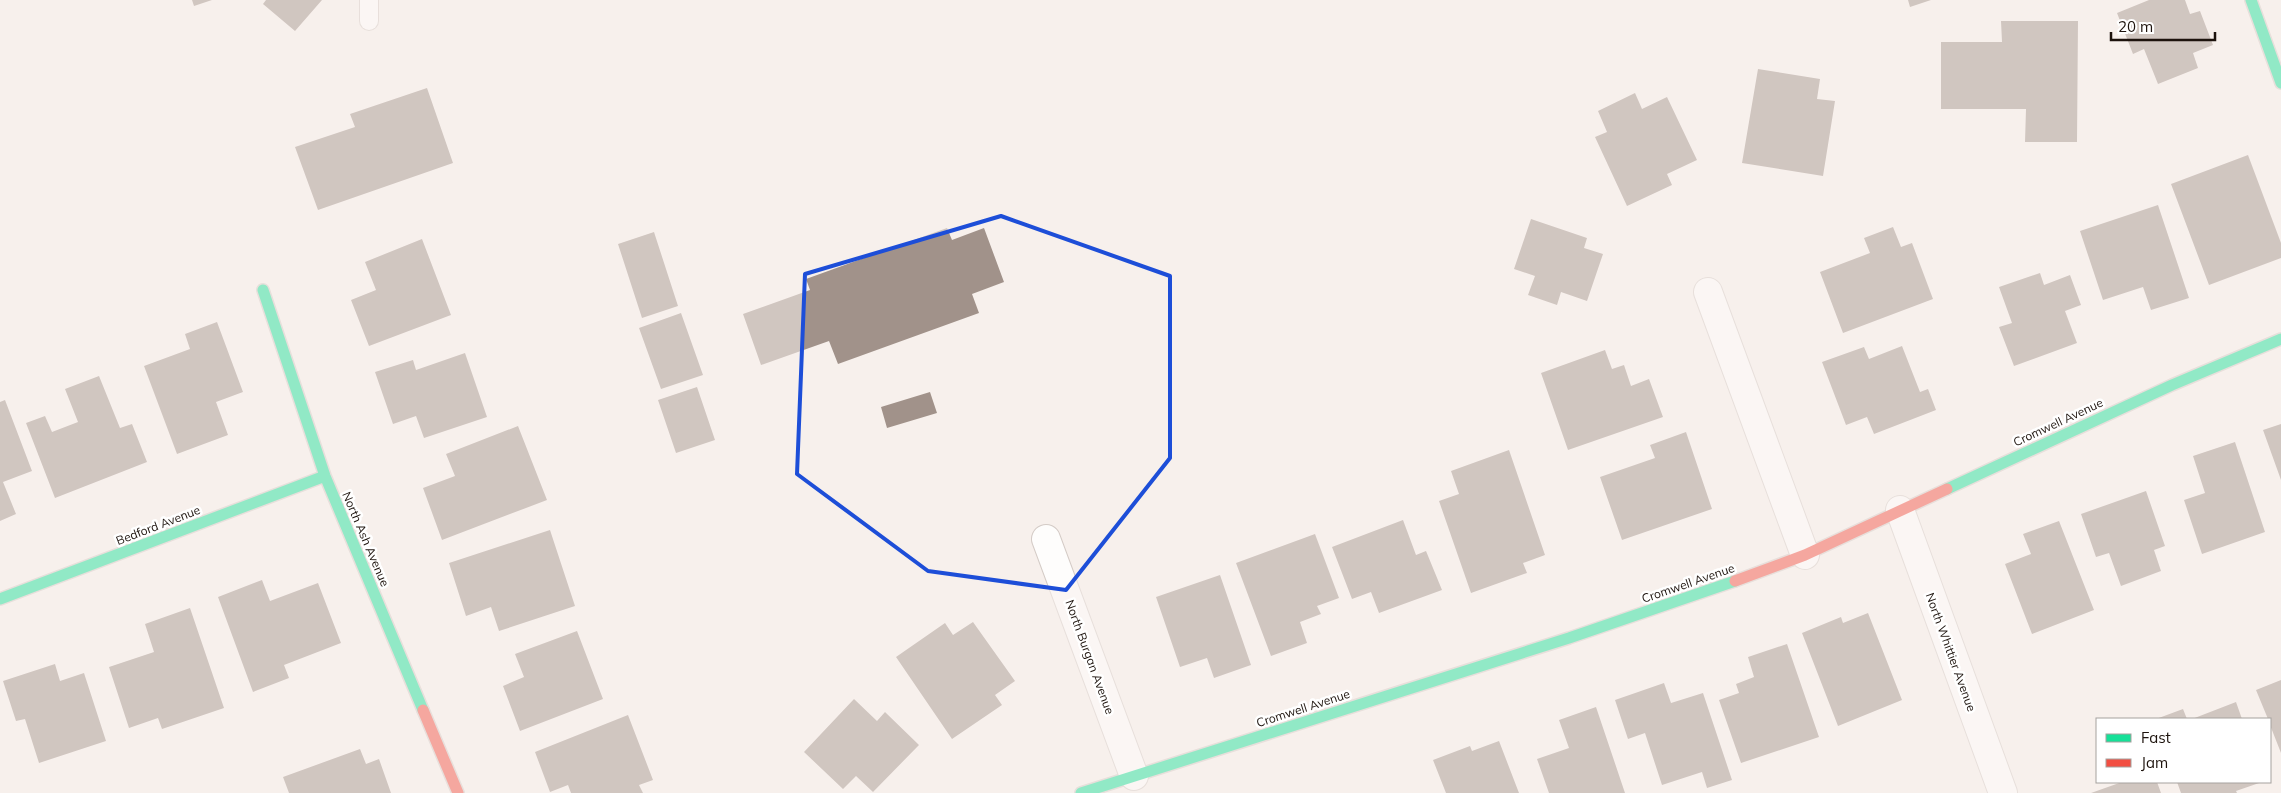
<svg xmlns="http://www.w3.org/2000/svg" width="2281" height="793" font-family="Mulish,sans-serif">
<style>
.building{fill:#a1928a}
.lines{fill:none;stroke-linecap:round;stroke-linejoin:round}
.lane-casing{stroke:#d4cbc6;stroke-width:20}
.street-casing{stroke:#d4cbc6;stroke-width:30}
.fast-casing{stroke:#d4cbc6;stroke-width:14}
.jam-casing{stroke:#d4cbc6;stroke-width:14}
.lane{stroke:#fefdfc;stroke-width:18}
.street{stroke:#fefdfc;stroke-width:28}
.fast{stroke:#16e098;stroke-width:11}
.jam{stroke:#f24e42;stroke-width:11}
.marked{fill:none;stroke:#1d4ed8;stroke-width:4;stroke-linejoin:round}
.labels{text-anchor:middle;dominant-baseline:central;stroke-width:5;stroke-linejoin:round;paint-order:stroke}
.street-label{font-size:12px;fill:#1d130d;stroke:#fff}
</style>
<rect width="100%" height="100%" fill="#f7f0ec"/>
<path class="building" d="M192,0h20l-18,6z
M266,0h56l-27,31 -32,-27z
M1908,0h23l-21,7z
M2149,0h36l5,14 10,-3 13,34 -20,8 5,15 -40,16 -14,-35 -11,5 -16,-41z
M2001,21h77l-1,121h-52l1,-33h-85v-67h61z
M1758,69l62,10 -3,20 18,2 -12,75 -81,-13z
M427,88l26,75 -135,47 -23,-63 60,-20 -5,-13z
M1635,93l7,16 25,-12 30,63 -30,14 5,11 -45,21 -32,-69 12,-5 -9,-21z
M2248,155l33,88v15l-72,27 -38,-101z
M2158,205l31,93 -38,12 -8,-23 -40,13 -23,-69z
M1531,219l56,19 -3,10 19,6 -16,47 -26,-9 -4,13 -29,-10 7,-19 -21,-7z
M1893,227l8,20 11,-4 21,56 -90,34 -23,-61 50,-19 -6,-15z
M947,228l5,12 32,-12 20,54 -32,12 7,19 -141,51 -9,-23 -68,24 -18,-51 67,-24 -4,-11z
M654,232l24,74 -36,12 -24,-74z
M422,239l29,76 -82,31 -18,-46 25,-10 -11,-28z
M2040,273l4,12 26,-10 11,30 -16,6 12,32 -63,23 -15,-39 13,-4 -13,-36z
M681,313l22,62 -42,14 -22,-61z
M217,322l26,70 -27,10 12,33 -51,19 -33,-88 46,-17 -5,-15z
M1902,346l18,46 8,-3 8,21 -62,24 -7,-17 -21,8 -24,-63 42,-15 5,12z
M1605,350l7,19 12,-4 7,21 18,-7 14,38 -95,33 -27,-77z
M465,353l22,64 -63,21 -8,-22 -23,8 -18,-52 38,-12 3,10z
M99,376l21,52 12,-4 15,38 -92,36 -29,-75 19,-7 7,16 26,-10 -13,-33z
M697,387l18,53 -39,13 -18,-53z
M930,392l7,21 -50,15 -6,-21z
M5,400l27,71 -29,11 13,32 -16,7v-119z
M2281,424v56l-18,-50z
M518,426l29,74 -105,40 -19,-52 32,-12 -9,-22z
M1686,432l26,77 -90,31 -22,-63 55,-19 -5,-13z
M2235,442l30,90 -63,22 -18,-54 21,-7 -12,-37z
M1509,450l36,105 -22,8 4,10 -56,20 -32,-92 20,-7 -8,-23z
M2146,491l19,55 -11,4 7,21 -40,15 -12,-33 -13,4 -15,-43z
M1403,520l13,35 10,-4 16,39 -63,23 -8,-21 -19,7 -20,-52z
M2059,521l35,89 -62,24 -27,-70 26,-10 -8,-20z
M550,530l25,76 -76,25 -8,-24 -25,9 -17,-53z
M1315,534l24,64 -22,8 4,8 -21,8 7,21 -36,13 -35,-93z
M1220,575l31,90 -37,13 -7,-20 -27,9 -24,-70z
M262,580l8,21 48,-18 23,60 -57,22 5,13 -36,14 -35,-95z
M190,608l34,100 -62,21 -4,-11 -29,10 -20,-61 45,-15 -9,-28z
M1868,613l34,87 -64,26 -36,-93 39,-16 2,6z
M973,622l42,59 -20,14 7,10 -50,34 -56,-82 49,-34 8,12z
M577,631l26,68 -83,32 -17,-45 21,-9 -9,-23z
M1787,644l32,93 -78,26 -22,-63 20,-7 -3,-9 18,-7 -6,-20z
M55,664l5,17 24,-8 22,68 -67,22 -14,-44 -9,2 -13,-40z
M2281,680v73l-11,-28v-6h-2l-12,-29z
M1664,683l7,20 32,-10 29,87 -25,8 -5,-16 -40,13 -17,-52 -17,6 -13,-39z
M854,699l23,22 8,-9 34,33 -46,47 -17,-16 -13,13 -39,-37z
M2236,702l6,17h-50z
M1596,707l29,86h-76l-12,-34 32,-11 -10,-28z
M2183,709l4,10h-31z
M628,715l25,65 -14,5 4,8h-72l-3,-8 -18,7 -15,-40z
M1499,741l20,52h-73l-13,-33 37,-14 2,5z
M360,749l6,15 13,-5 12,34h-102l-6,-16z
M2122,782h35l4,11h-70z
M2177,782h85l-26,9 1,2h-56z"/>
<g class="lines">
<g class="lane-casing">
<path id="lane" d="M369,21v-21"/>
</g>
<g class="street-casing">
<path id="street" d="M1708,292l97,263
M1900,510l103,283
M1046,539l88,237"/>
</g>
<g class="fast-casing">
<path id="fast" d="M2251,0l30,83
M263,290l62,186 98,234
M1947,489l225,-104 109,-46
M0,599l325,-123
M1081,793l488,-155 166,-57"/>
</g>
<g class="jam-casing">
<path id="jam" d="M1735,581l70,-26 142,-66
M423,710l35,83"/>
</g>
<use href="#lane" class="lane"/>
<use href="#street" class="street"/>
<use href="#fast" class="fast"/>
<use href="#jam" class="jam"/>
</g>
<path d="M0 0H2281V793H0ZM1001,216l169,60v182l-104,132 -138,-19 -131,-97 8,-200z" fill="#f7f0ec" fill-opacity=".55" fill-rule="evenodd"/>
<path class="marked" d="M1001,216l169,60v182l-104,132 -138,-19 -131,-97 8,-200z"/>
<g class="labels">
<g class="street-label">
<text transform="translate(2058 422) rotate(-25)">Cromwell Avenue</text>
<text transform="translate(158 525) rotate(-21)">Bedford Avenue</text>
<text transform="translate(366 539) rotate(67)">North Ash Avenue</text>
<text transform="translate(1688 583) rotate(-19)">Cromwell Avenue</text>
<text transform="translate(1951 652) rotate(70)">North Whittier Avenue</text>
<text transform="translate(1090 657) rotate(70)">North Burgan Avenue</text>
<text transform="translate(1303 708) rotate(-18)">Cromwell Avenue</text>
</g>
</g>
<rect x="2096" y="718" width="175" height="65" fill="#ffffff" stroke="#a5a19e"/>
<rect x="2106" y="734" width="25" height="8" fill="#16e098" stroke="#a5a19e"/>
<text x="2141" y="743" font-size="15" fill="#1d130d">Fast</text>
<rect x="2106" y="759" width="25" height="8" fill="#f24e42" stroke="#a5a19e"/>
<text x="2141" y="768" font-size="15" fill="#1d130d">Jam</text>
<path d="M2111 32v8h104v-8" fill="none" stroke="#1d130d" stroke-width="2.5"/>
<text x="2118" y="32" font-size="15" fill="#1d130d" stroke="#ffffff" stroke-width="4" paint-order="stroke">20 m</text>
</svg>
